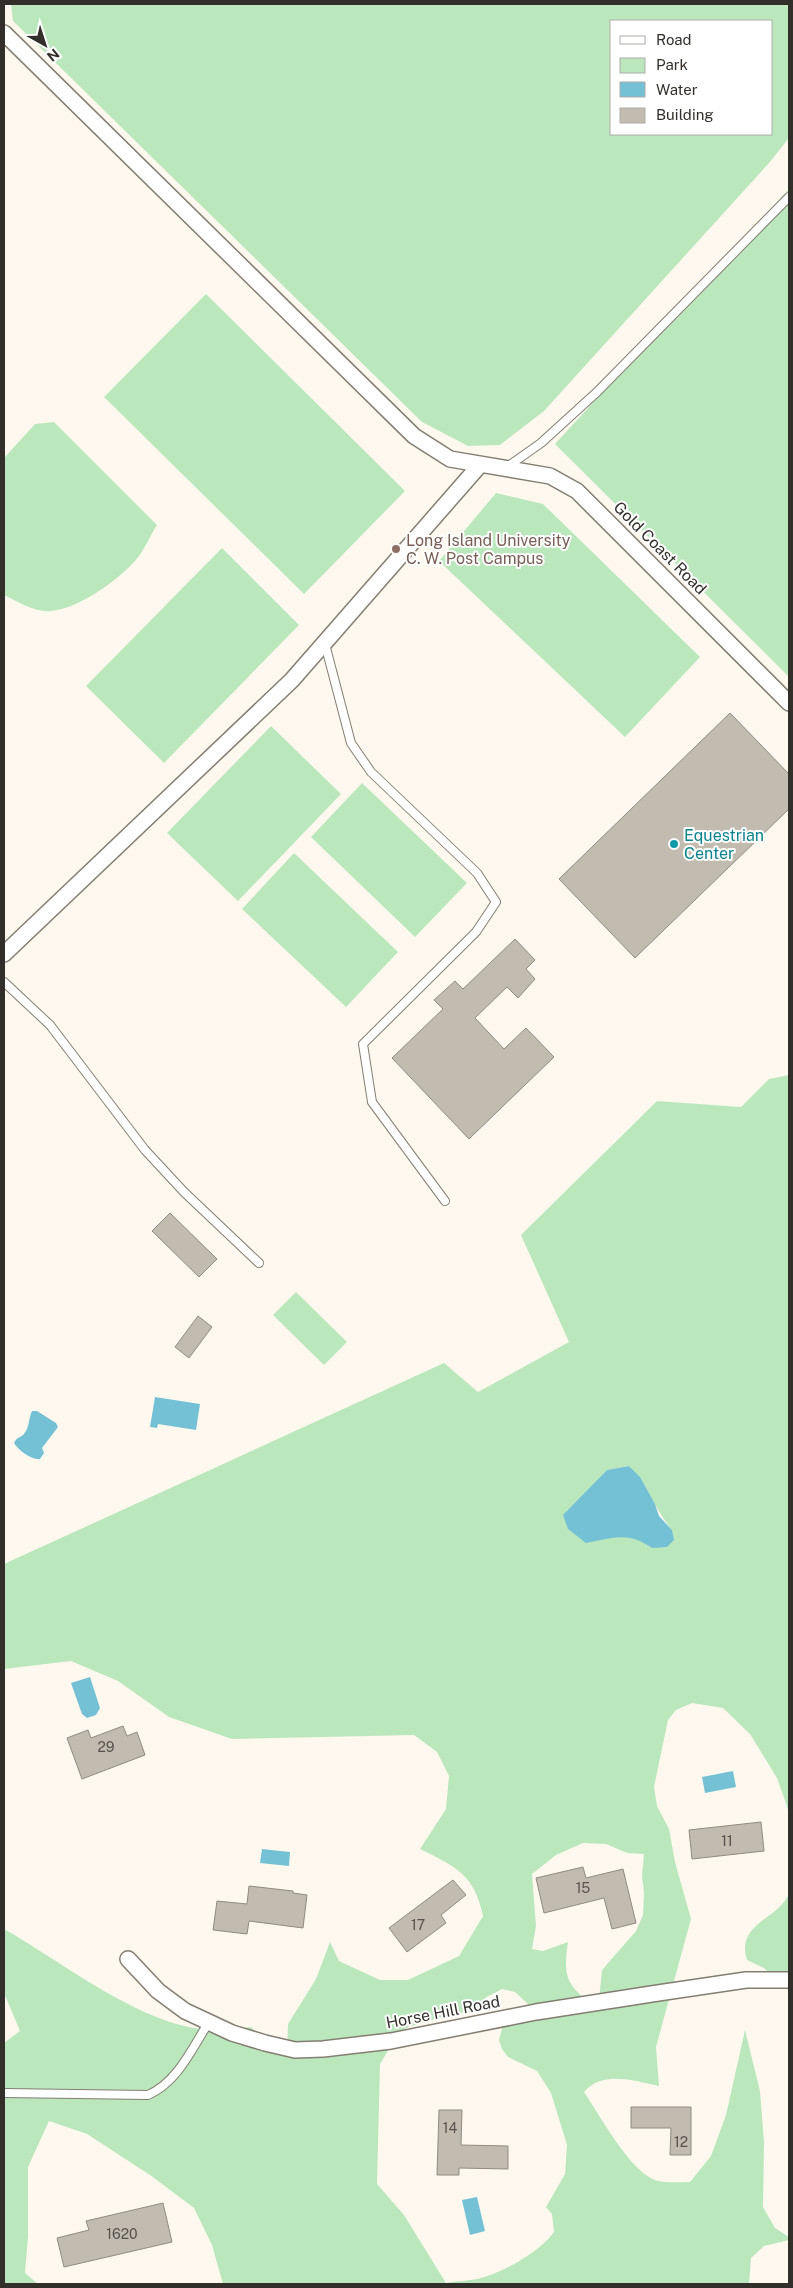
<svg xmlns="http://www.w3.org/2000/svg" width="793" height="2288" font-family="'Public Sans',sans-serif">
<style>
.green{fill:#bbe7bd;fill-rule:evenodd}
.water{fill:#74c1d6}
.building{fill:#c2bbb0;stroke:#918a80}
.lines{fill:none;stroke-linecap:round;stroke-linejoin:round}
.service-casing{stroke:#847d72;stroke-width:10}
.minor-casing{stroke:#847d72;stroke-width:18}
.service{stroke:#fff;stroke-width:8}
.minor{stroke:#fff;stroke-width:15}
.education-dot{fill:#8d6e63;stroke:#fff;stroke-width:2}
.culture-dot{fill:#0f9aa8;stroke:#fff;stroke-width:2}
.labels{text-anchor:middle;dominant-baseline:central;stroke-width:4;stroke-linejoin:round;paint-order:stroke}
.number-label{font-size:14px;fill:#56524c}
.education-label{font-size:16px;fill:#785e54;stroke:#fff;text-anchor:start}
.street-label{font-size:16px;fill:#322f2b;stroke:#fff}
.culture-label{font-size:16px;fill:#0d838f;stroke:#fff;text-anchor:start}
</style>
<rect width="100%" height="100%" fill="#fef8ee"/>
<path class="green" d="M11,4h778v134l-20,25 -225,248 -44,34 -32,1 -46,-24 -409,-401zM612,21h160v113h-160z
M789,189v488l-234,-233z
M206,294l199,197 -101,103 -200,-197z
M54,422l103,103c-7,11 -13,26 -22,36 -18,20 -57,48 -84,50 -15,2 -35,-10 -47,-16v-137l31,-34z
M496,493l47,11 157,153 -75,80 -186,-176z
M222,548l77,77 -135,138 -78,-77z
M271,726l70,68 -103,107 -71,-68z
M362,783l105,100 -52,54 -104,-100z
M294,853l104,99 -52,55 -104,-98z
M789,1075v737l-12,-34 -27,-44 -27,-26 -31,-5 -16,7 -8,10 -14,67 3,19 12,23 6,33 16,57 -35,128 3,39c-25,-5 -56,-16 -75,6 16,23 47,82 74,89 10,2 22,1 32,1l21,-26 15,-41 19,-85 15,61 4,51 -1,65 12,21 14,9v3l-25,6 -13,12 -2,26h-526l-11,-39 -18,-37 -44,-33 -63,-41 -38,-13 -21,46v70l-3,36 13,11h-34v-241l16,-12 -16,-38v-64c57,32 131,92 197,100 17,2 33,0 50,-2l23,24 13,5 1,-32 28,-45 14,-37 9,19 41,19h28l51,-24 24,-40c-9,-42 -27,-49 -63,-67l26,-40 3,-33 -12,-24 -23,-17 -182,4 -63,-22 -51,-36 -47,-20 -67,8v-105l440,-201 34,29 91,-50 -48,-107 136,-134 84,6 28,-28zM629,1466c19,19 26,44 43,64l-20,18 -12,-8 -77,-24 44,-46zM583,1843l23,1 21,9 17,1 -2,22 2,17 -1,22 -7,16 -34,39 -4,40c-29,-25 -36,-28 -30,-68l-25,9 -11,-2 4,-23 -4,-52 24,-19zM502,1989l13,3 14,13 -26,20 -4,15 3,9 6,8 29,14 14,22 16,52 -2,29 -19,33 6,7 2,18c-16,21 -47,38 -73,46 -11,3 -24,3 -35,5l-42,-68 -27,-31 3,-120 18,-30 10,-7 48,-14 22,-1 7,-14z
M296,1292l51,50 -23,23 -51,-50z
M789,1893v98l-25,-23 -17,-8c-12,-37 33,-41 42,-67z"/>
<path class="water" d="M155,1397l45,7 -4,26 -38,-6 -1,4 -7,-1z
M32,1411h5l19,12 2,4 -16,21 2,5 -4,6c-9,1 -22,-9 -26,-16 3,-6 5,-5 9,-8 7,-7 5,-16 9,-24z
M629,1466l11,11 15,27 4,12 13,14 2,10 -7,7 -15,1c-24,-17 -40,-10 -66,-5l-18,-14 -5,-14 44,-45z
M90,1677l10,31 -4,7 -9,3 -5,-4 -11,-31z
M733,1771l3,16 -31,6 -3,-16z
M262,1849l28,3 -1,14 -29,-3z
M477,2197l8,34 -15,4 -8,-35z"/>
<path class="building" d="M730,713l59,61v35l-154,149 -76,-79z
M515,939l20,21 -9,9 9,10 -17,19 -11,-11 -32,31 29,31 22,-21 28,29 -85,82 -77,-81 51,-49 -9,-9 21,-19 8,8z
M170,1213l47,46 -18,18 -47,-46z
M198,1316l14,11 -23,31 -14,-11z
M123,1726l4,10 10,-4 8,23 -63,24 -15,-41 21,-8 3,8z
M761,1822l3,29 -72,8 -3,-29z
M583,1867l3,11 37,-9 13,54 -24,6 -8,-31 -60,15 -8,-35z
M453,1880l13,15 -25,20 5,8 -39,29 -18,-24z
M249,1886l44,5v2l14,2 -4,33 -54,-7 -2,13 -34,-4 4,-29 30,3z
M631,2107h60v48h-21l1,-27h-40z
M439,2110h23l-1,35 47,1v23l-49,-1v7h-22z
M163,2203l9,39 -108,25 -7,-29 32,-8 -3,-9z"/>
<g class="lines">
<g class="service-casing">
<path id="service" d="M507,467l34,-24 56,-51 192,-195
M325,644l26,99 20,29 106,101 19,29 -20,30 -113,112 9,58 73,99
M4,982l46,43 95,125 39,42 75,71
M4,2093l144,2c30,-13 44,-47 61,-73"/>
</g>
<g class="minor-casing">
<path id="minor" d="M4,33l410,403 36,23 100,17 27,15 212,212
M4,954l288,-274 187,-214
M128,1959l30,32 27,20 47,22 33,10 30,7 28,-1 68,-8 145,-29 122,-19 88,-13h43"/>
</g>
<use href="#service" class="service"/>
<use href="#minor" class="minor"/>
</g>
<circle class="education-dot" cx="396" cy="549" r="5"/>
<circle class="culture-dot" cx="674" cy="844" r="5"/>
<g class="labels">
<g class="number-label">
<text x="106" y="1747">29</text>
<text x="727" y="1841">11</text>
<text x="583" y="1888">15</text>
<text x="418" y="1925">17</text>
<text x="450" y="2128">14</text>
<text x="681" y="2142">12</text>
<text x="122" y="2234">1620</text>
</g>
<g class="education-label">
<text x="406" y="540">Long Island University<tspan x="406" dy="18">C. W. Post Campus</tspan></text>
</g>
<g class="street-label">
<text transform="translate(660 548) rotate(45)">Gold Coast Road</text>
<text transform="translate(443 2012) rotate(-11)">Horse Hill Road</text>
</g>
<g class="culture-label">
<text x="684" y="835">Equestrian<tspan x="684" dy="18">Center</tspan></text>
</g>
</g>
<rect width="793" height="2288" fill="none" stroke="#322f2b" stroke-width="10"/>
<rect x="610" y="20" width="162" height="115" fill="#ffffff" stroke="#adacaa"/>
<rect x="620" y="36" width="25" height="8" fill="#ffffff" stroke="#adacaa"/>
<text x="656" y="45" font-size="15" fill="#322f2b">Road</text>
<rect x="620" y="58" width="25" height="15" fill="#bbe7bd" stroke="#adacaa"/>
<text x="656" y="70" font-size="15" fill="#322f2b">Park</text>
<rect x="620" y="82" width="25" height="15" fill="#74c1d6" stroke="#adacaa"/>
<text x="656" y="95" font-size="15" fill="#322f2b">Water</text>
<rect x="620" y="108" width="25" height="15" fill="#c2bbb0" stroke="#adacaa"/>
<text x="656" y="120" font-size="15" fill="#322f2b">Building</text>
<g transform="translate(45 45) rotate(141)" stroke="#ffffff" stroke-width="4" paint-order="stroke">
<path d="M0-4L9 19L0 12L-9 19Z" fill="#322f2b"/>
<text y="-8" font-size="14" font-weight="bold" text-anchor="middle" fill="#322f2b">N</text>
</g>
</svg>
